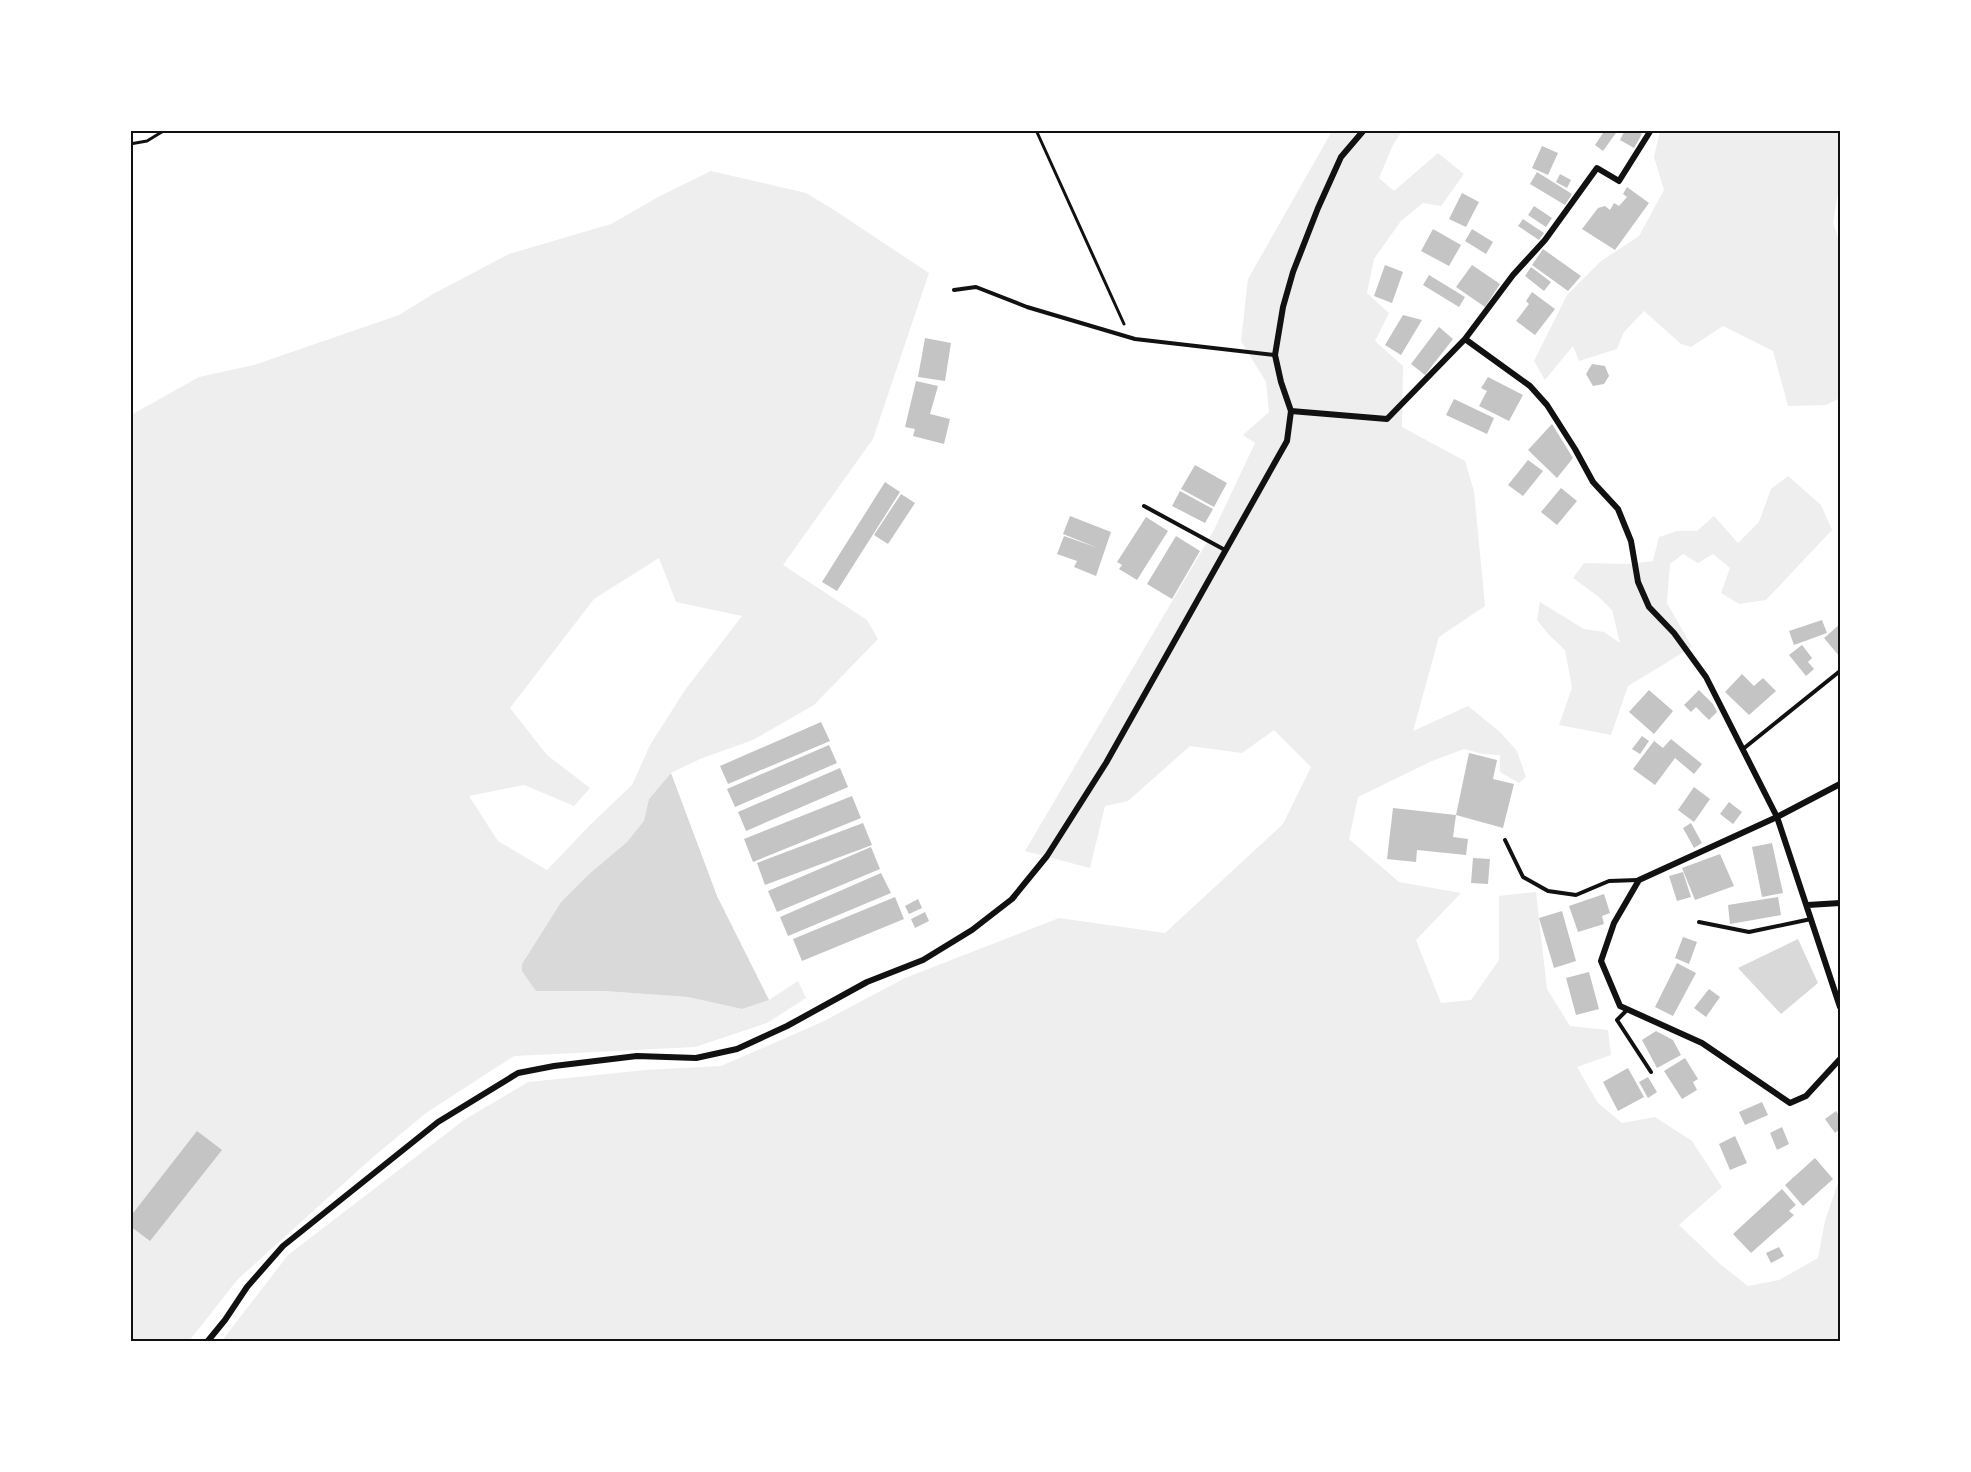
<svg xmlns="http://www.w3.org/2000/svg" width="1971" height="1472" font-family="'Noto Sans',sans-serif">
<style>
.green{fill:#eee;fill-rule:evenodd}
.water{fill:#d9d9d9}
.building{fill:#c4c4c4}
.lines{fill:none;stroke-linecap:round;stroke-linejoin:round}
.path{stroke:#111;stroke-width:3}
.service{stroke:#111;stroke-width:4}
.minor{stroke:#111;stroke-width:6}
.neatline{fill:none;stroke:#111;stroke-width:2}
</style>
<rect width="100%" height="100%" fill="#fff"/>
<path class="green" d="M1332,131h70l-9,14 -14,33 15,13 44,-38 26,21 -23,32 -18,-3 -22,18 -27,38 -7,34 22,20 -14,28 28,25 -1,61 63,34 9,30 11,115 -46,31 -26,94 55,-25 32,26 17,19 9,26 -7,6 -19,-11v-17l-17,-1 -19,-5 -32,12 -74,36 -9,42 50,43 62,11 -45,47 25,63 30,-3 28,-40v-64l37,-4 11,97 23,37 38,4 3,25 -34,12 21,36 24,20 33,-6 37,24 30,46 -43,38 41,39 28,22 31,-6 39,-22 7,-37 15,-44v164l-1619,1 67,-87 176,-135 64,-38 118,-12 75,-4 101,-44 83,-44 154,-60 106,15 118,-109 28,-57 -37,-37 -32,23 -52,-7 -62,55 -23,5 -15,62 -65,-17 189,-321 41,-87 -12,-8 26,-23 -3,-30 -25,-41 7,-62z
M1660,131h180v50l-7,42 7,20v155l-14,7 -38,1 -15,-55 -50,-25 -32,21 -10,-3 -37,-33 -20,21 -7,17 -38,12 -6,-15 -28,34 -11,-19 33,-66 34,-34 38,-25 25,-46 -10,-33z
M711,171l95,22 25,15 98,65 -56,166 -90,126 84,55 11,19 -64,66 -61,35 -53,19 -29,14 -22,26 -4,22 -18,21 -38,32 -28,28 -39,62 14,27h68l84,6 54,12 27,-9 29,-19 8,17 -39,25 -72,24 -181,9 -88,57 -53,44 -135,122 -49,62 -58,1v-927l68,-38 55,-12 145,-50 34,-21 76,-40 102,-30 49,-28zM659,558l17,44 66,14 -57,74 -35,55 -18,40 -41,39 -44,46 -49,-29 -29,-45 55,-11 50,21 16,-18 -43,-33 -37,-47 84,-109z
M1788,476l33,29 11,25 -66,70 -27,4 -18,-11 9,-25 -17,-14 -15,9 -15,-9 -13,10 -3,39 25,44 -64,39 -17,49 -52,-10 13,-37 -7,-38 -16,-15 -12,-15 3,-18 44,27 20,3 16,11 -8,-33 -13,-13 -26,-19 11,-15 44,1 25,-3 6,-24 18,-6h20l17,-15 24,27 21,-21 12,-33z"/>
<path class="water" d="M671,773l46,123 52,104 -27,9 -54,-12 -84,-6h-68l-14,-20v-7l39,-62 28,-28 38,-32 17,-21 5,-22z
M1798,939l20,44 -37,31 -43,-46z"/>
<path class="building" d="M1605,130h13l-15,21 -8,-6z
M1625,130h10l7,4 -8,14 -14,-8z
M1542,146l16,7 -10,22 -16,-7z
M1537,172l35,22 -7,11 -35,-21z
M1560,174l11,6 -4,8 -11,-6z
M1627,187l22,16 -34,47 -33,-21 16,-21 7,-2 5,4 4,-7 5,3 8,-9 -4,-3z
M1462,193l17,9 -13,25 -17,-8z
M1534,206l18,12 -6,9 -18,-12z
M1523,219l21,14 -5,7 -21,-14z
M1433,229l28,16 -12,21 -28,-15z
M1472,229l21,13 -7,12 -21,-13z
M1543,249l38,27 -13,15 -36,-26z
M1385,265l18,7 -11,31 -18,-7z
M1472,265l28,19 -15,23 -29,-20z
M1531,267l20,15 -7,9 -19,-15z
M1429,275l36,22 -6,10 -36,-22z
M1532,292l23,17 -20,26 -19,-14 13,-17 -3,-3z
M1403,315l19,5 -21,35 -16,-10z
M1439,327l14,12 -28,36 -14,-11z
M925,338l26,5 -6,38 -27,-4z
M1592,364l13,2 4,10 -5,8 -11,2 -7,-12z
M1488,377l35,18 -14,26 -30,-15 8,-15 -6,-3z
M916,381l22,5 -8,28 20,5 -6,25 -31,-8 2,-7 -10,-2z
M1454,399l40,19 -7,16 -41,-19z
M1552,424l21,34 -16,20 -29,-28z
M1528,460l15,11 -20,25 -15,-11z
M1195,465l32,18 -13,24 -33,-18z
M885,482l15,10 -63,99 -15,-9z
M1561,488l16,13 -20,24 -16,-13z
M1180,491l33,18 -8,14 -33,-17z
M901,494l14,9 -27,41 -14,-9z
M1070,516l41,16 -15,44 -22,-9 3,-6 -20,-7 7,-18 34,12 -35,-14z
M1146,517l22,14 -31,49 -18,-11 3,-4 -5,-3z
M1176,536l24,15 -28,48 -25,-15z
M1822,620l5,13 -33,12 -5,-14z
M1839,625l1,2v30l-16,-19z
M1802,645l10,13 -4,4 6,7 -8,7 -17,-21z
M1742,674l12,12 9,-8 13,13 -27,24 -24,-23z
M1649,690l24,21 -19,23 -25,-22z
M1699,690l14,14 4,8 -8,8 -13,-13 -5,5 -7,-7z
M821,722l9,19 -102,43 -8,-18z
M1642,736l7,5 -9,13 -8,-5z
M1671,739l31,25 -8,10 -19,-16 -20,27 -22,-16 21,-28 9,7z
M829,745l8,18 -102,44 -8,-18z
M1469,753l28,7 -4,19 21,5 -11,44 -47,-13z
M840,768l8,19 -102,44 -8,-19z
M1694,787l16,12 -16,23 -16,-12z
M852,796l9,22 -108,44 -9,-23z
M1729,802l13,10 -9,12 -13,-10z
M1393,808l63,7 -3,22 15,2 -2,16 -49,-5 -1,12 -29,-3z
M863,823l9,22 -107,40 -8,-22z
M1691,823l11,20 -8,5 -11,-20z
M1772,843l11,50 -21,4 -10,-50z
M871,847l9,22 -103,43 -9,-21z
M1720,854l14,32 -39,14 -13,-32z
M1473,858l17,1 -2,25 -17,-1z
M1683,872l8,25 -14,4 -8,-25z
M881,873l10,20 -103,43 -8,-19z
M1604,894l6,19 -8,3 2,8 -26,8 -9,-26z
M895,897l9,22 -102,42 -9,-22z
M1778,897l3,18 -51,9 -2,-19z
M918,899l4,9 -13,6 -4,-8z
M1562,911l14,50 -22,7 -15,-50z
M925,912l4,9 -14,7 -4,-9z
M1683,937l14,5 -8,22 -14,-6z
M1677,963l19,10 -23,43 -18,-9z
M1589,972l10,37 -23,6 -10,-37z
M1709,989l11,8 -14,20 -12,-9z
M1656,1031l17,9 8,15 -24,13 -15,-28z
M1685,1058l13,21 -5,3 4,8 -15,9 -18,-28z
M1628,1068l16,29 -26,14 -15,-29z
M1648,1077l9,15 -9,6 -9,-16z
M1762,1102l6,13 -23,10 -6,-13z
M1836,1111l4,6v12l-5,4 -10,-14z
M1782,1127l7,17 -12,6 -7,-17z
M197,1131l25,19 -72,91 -20,-15v-9z
M1735,1136l12,27 -17,7 -11,-26z
M1815,1158l18,21 -30,27 -18,-21z
M1782,1189l14,16 -7,6 5,4 -43,38 -18,-19z
M1779,1247l5,9 -13,7 -5,-10z"/>
<g class="lines">
<path class="path" d="M1036,130l88,194
M130,144l17,-3 18,-11"/>
<path class="service" d="M954,290l22,-3 51,20 108,32 140,16
M1144,506l81,44
M1743,749l97,-78
M1505,840l18,37 25,14 28,4 33,-14 29,-1
M1699,922l50,10 62,-13
M1627,1010l-10,10 34,52"/>
<path class="minor" d="M1651,130l-32,51 -22,-13 -52,72 -32,35 -48,64 65,47 17,19 28,44 18,33 25,27 13,32 7,41 11,25 25,26 32,44 71,140 63,190
M1291,411l96,8 78,-80
M1840,784l-63,33 -138,63 -25,43 -13,38 19,45 82,37 88,60 16,-7 34,-37
M1808,905l32,-2
M207,1342l18,-22 22,-33 36,-41 155,-124 80,-49 36,-7 83,-10 59,2 41,-9 50,-23 80,-44 56,-22 49,-30 40,-31 35,-43 59,-93 181,-322 4,-30 -10,-29 -6,-27 8,-48 10,-35 25,-64 23,-51 23,-27"/>
</g>
<rect width="1971" height="1472" fill="none" stroke="#ffffff" stroke-width="264"/>
<rect x="132" y="132" width="1707" height="1208" class="neatline"/>
</svg>
